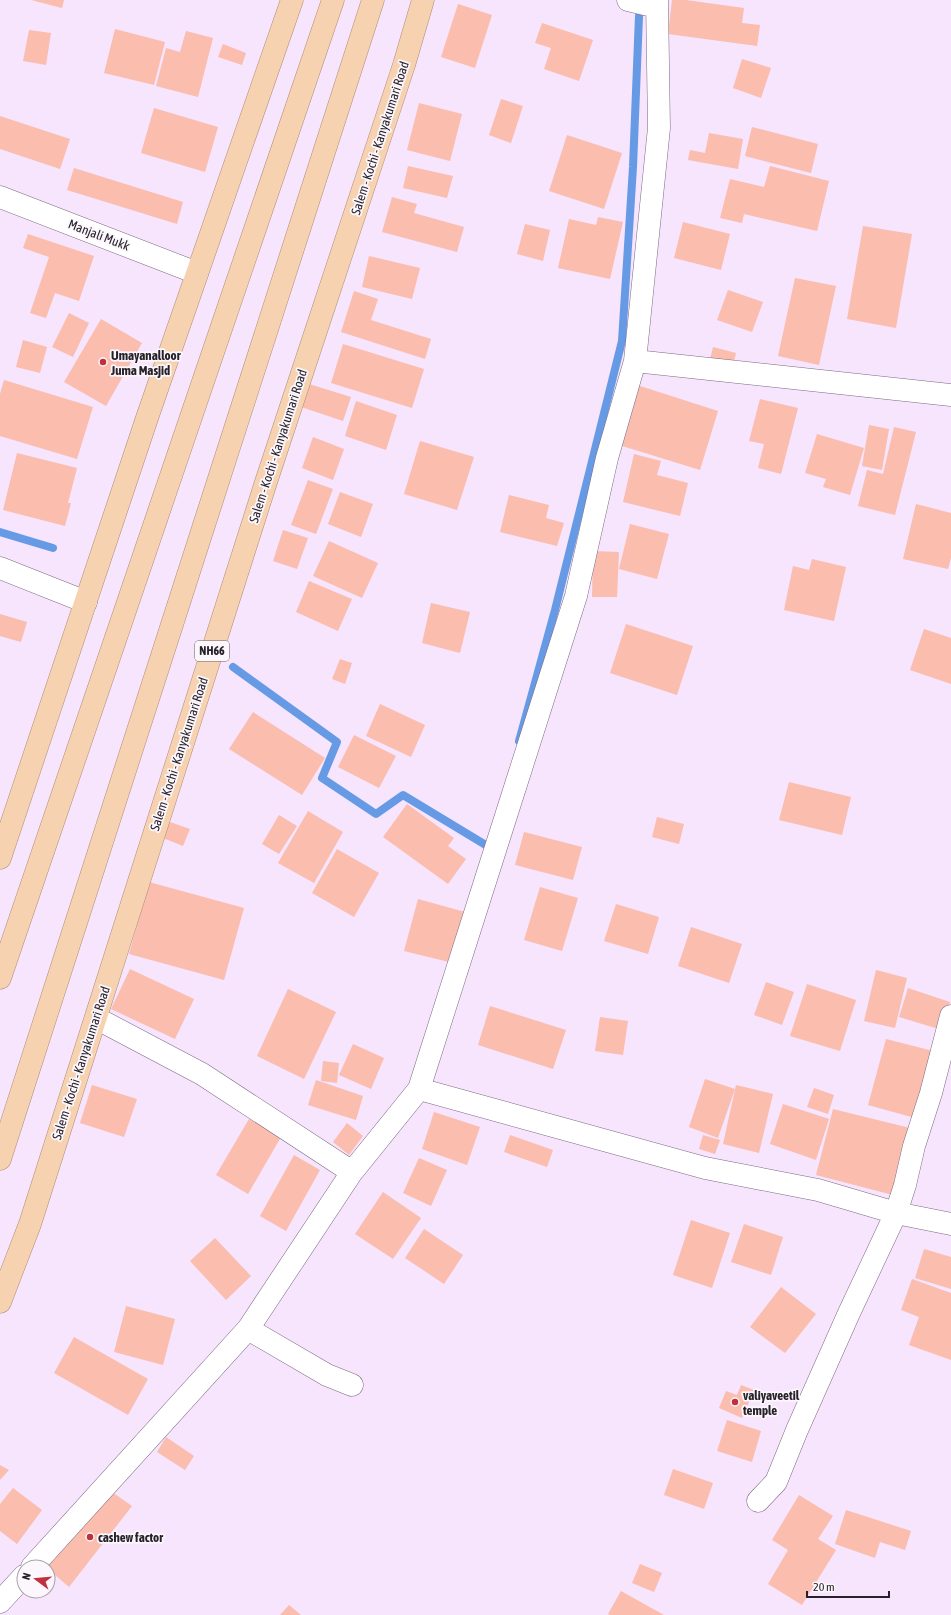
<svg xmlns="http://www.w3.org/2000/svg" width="951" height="1615" font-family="'Asap Condensed',sans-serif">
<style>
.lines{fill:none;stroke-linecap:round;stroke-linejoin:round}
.stream{stroke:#669ae5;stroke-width:8}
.building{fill:#fabdae}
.minor-casing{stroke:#7c6b81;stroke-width:23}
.trunk-casing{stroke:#ad8d74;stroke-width:23}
.minor{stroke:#fff;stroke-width:22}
.trunk{stroke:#f7d2b0;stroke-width:22}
.poi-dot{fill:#c0303d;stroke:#fbf7fc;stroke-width:1.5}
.labels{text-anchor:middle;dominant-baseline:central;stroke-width:3.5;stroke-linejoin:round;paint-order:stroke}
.shield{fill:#fbf7fc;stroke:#676169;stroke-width:1}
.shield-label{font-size:12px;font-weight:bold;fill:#28212a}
.street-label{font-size:13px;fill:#28212a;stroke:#fbf7fc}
.poi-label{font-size:13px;font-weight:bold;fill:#28212a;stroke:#fbf7fc;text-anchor:start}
</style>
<rect width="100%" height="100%" fill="#f7e4fd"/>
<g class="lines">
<path class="stream" d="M0,532l53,16
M233,667l104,75 -15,36 54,36 27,-19 86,52 2,-6
M519,741l36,-131 67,-269 11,-174 6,-151"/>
</g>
<path class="building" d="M31,0h33l-2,8z
M672,0h14l58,8 -2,15 18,2 -3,21 -89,-12z
M458,4l34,11 -17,53 -34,-11z
M542,23l51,17 -14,41 -35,-12 7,-21 -16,-5z
M115,29l50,13 -11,43 -50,-12z
M29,30l22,3 -5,32 -23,-4z
M186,31l27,7 -15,59 -42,-11 10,-38 14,4z
M223,44l23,9 -4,12 -24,-8z
M742,59l29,9 -10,30 -28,-10z
M501,99l22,7 -12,37 -22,-8z
M419,103l43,11 -12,47 -43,-11z
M154,108l64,19 -13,45 -64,-19z
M0,116l70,23 -10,30 -60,-20z
M752,127l66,17 -7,29 -66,-17z
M709,133l34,6 -5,30 -50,-9 2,-10 15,3z
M567,135l55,18 -18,56 -55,-18z
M408,166l45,10 -6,22 -44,-10z
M770,166l59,15 -12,50 -73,-17 -2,9 -22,-5 10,-39 34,8z
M74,168l109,34 -6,22 -110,-34z
M392,197l25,7 -3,9 50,14 -7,25 -75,-20z
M598,217l25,5 -13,57 -52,-11 11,-49 27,6z
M683,222l47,12 -9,36 -47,-12z
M525,224l25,6 -7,31 -26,-7z
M863,226l49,8 -16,94 -49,-9z
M28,234l66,22 -15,45 -24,-8 -9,25 -16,-5 19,-56 -26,-9z
M369,256l51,12 -8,31 -50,-12z
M795,278l41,8 -17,79 -41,-9z
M728,290l35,12 -11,30 -35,-12z
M354,291l24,8 -7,21 60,19 -6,20 -84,-27z
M69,313l20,10 -16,34 -21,-10z
M101,319l41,24 -36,63 -42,-24z
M23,340l24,7 -7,26 -24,-6z
M343,344l81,25 -12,39 -81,-25z
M713,347l23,6 -4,17 -23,-6z
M4,380l89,27 -16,52 -77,-23v-42z
M309,384l42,13 -8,24 -42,-14z
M637,385l81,26 -18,59 -81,-25z
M760,399l38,9 -17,66 -23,-6 6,-24 -15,-3z
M356,401l41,14 -11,35 -41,-14z
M869,425l20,4 -7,41 -20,-4z
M894,427l22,5 -21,83 -37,-9 9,-36 16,4z
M817,434l47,14 -14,47 -27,-8 3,-8 -21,-6z
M313,437l31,12 -11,31 -31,-12z
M420,441l54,16 -17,53 -53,-16z
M17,453l60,15 -9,35h3l-6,23 -62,-16z
M634,454l27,7 -4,14 31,8 -8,33 -57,-14z
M308,480l25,9 -17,45 -25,-9z
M340,492l33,12 -12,33 -33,-13z
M509,495l40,10 -3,13 18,5 -7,23 -57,-14z
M916,504l35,9v45l-3,11 -45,-10z
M630,524l39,10 -12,45 -38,-10z
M283,530l25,8 -11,31 -24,-8z
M329,541l49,22 -16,35 -49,-22z
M593,551l26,1 -2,45h-25z
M812,559l34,8 -12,54 -50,-11 9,-44 16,4z
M309,581l43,18 -14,32 -42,-19z
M431,603l39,9 -10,41 -38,-10z
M0,614l27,8 -6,20 -21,-6z
M626,624l67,22 -16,49 -67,-22z
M924,629l27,9v46l-41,-14z
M340,659l12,4 -7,21 -13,-5z
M380,704l45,21 -14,32 -45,-21z
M253,712l72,46 -23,37 -73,-46z
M354,735l42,21 -17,32 -41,-21z
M789,782l62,15 -9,38 -63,-15z
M407,804l47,34 -6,8 18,13 -18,25 -65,-47z
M308,811l35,21 -29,51 -36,-20z
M279,815l18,11 -18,28 -17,-10z
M657,817l27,7 -5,20 -27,-7z
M170,822l20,7 -7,17 -20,-8z
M524,832l58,15 -9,33 -58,-15z
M337,849l42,24 -25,44 -42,-24z
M149,882l95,26 -20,72 -95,-26z
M540,887l38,11 -16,53 -38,-11z
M418,899l47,13 -12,51 -49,-12z
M616,904l43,13 -11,37 -44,-13z
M691,927l51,17 -13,39 -51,-17z
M130,969l64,30 -19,40 -64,-30z
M876,970l31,8 -12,50 -31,-7z
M766,982l28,10 -12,33 -28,-10z
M807,984l49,16 -16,51 -50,-15z
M908,988l42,14 -8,28 -43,-13z
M288,989l48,23 -32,67 -47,-23z
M490,1006l76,24 -13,39 -75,-24z
M600,1017l28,4 -5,34 -28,-4z
M886,1039l47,12 -18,67 -47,-13z
M353,1044l31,14 -13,31 -32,-14z
M323,1061l16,2 -2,20 -16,-2z
M705,1079l30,10 -17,49 -29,-11z
M316,1080l47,16 -7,24 -48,-15z
M92,1085l45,14 -13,38 -44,-14z
M736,1085l37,9 -14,59 -36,-9z
M814,1088l20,7 -6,19 -21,-7z
M783,1104l46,15 -13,41 -46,-16z
M833,1109l77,19 -17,67 -77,-20z
M434,1112l46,15 -13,38 -45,-16z
M249,1119l32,18 -33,57 -32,-19z
M347,1123l16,13 -14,19 -16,-13z
M510,1135l43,15 -6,17 -43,-15z
M703,1135l17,5 -5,14 -16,-5z
M294,1155l26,15 -34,61 -26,-15z
M419,1158l28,12 -16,36 -28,-13z
M383,1192l38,26 -28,41 -38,-25z
M691,1220l39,13 -18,55 -39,-13z
M744,1224l39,13 -12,38 -40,-13z
M424,1229l39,26 -19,29 -39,-26z
M215,1238l36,38 -25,24 -36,-39z
M924,1249l27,8v32l-36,-11z
M912,1279l39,14v67l-42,-15 10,-28 -18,-7z
M781,1287l35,27 -31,39 -35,-26z
M126,1306l49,13 -12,46 -49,-13z
M74,1337l74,42 -20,36 -74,-42z
M741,1385l13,5 -12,28 -23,-10 7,-17 11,4z
M727,1420l34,11 -9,31 -35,-11z
M166,1437l28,19 -9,14 -28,-18z
M0,1465l9,5 -9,10z
M673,1469l40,14 -9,26 -40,-14z
M13,1488l29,22 -25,34 -17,-13v-27z
M112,1492l20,14 -63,81 -21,-18v-2h-3z
M799,1495l34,21 -15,23 18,11 -34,55 -34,-21 20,-34 -16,-10z
M846,1510l65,21 -6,19 -25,-8 -5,16 -40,-14z
M640,1564l22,9 -8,19 -22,-9z
M621,1591l43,24h-54l-2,-1z
M289,1605l12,10h-21z"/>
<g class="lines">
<g class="minor-casing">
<path id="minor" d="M628,0l29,7
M0,197l197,76
M635,361l316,34
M0,568l86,34
M96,1018l106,56 150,98
M419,1089l286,79 113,22 78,23 55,11
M248,1329l79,46 25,10
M758,1501l18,-19 21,-52 52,-117 47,-100 9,-28 9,-39 17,-53 20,-77
M32,1567l216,-238 104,-157 67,-83 157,-493 31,-138 28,-97 24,-233 -2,-128
M0,1602l24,-26"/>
</g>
<g class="trunk-casing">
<path id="trunk" d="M0,858l147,-440 145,-418
M0,978l333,-978
M0,1159l373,-1159
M0,1302l30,-78 236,-742 138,-417 19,-65"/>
</g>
<use href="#minor" class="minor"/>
<use href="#trunk" class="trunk"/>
</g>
<g class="poi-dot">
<circle cx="103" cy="362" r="4"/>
<circle cx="735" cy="1402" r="4"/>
<circle cx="90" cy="1537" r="4"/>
</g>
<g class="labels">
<rect class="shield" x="195" y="641" width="34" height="20" rx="3"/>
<g class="shield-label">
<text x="212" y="651">NH66</text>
</g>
<g class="street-label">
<text transform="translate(380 138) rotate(-72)">Salem - Kochi - Kanyakumari Road</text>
<text transform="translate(99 235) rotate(21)">Manjali Mukk</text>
<text transform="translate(278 446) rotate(-72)">Salem - Kochi - Kanyakumari Road</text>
<text transform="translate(179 754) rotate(-72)">Salem - Kochi - Kanyakumari Road</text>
<text transform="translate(81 1063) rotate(-72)">Salem - Kochi - Kanyakumari Road</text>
</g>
<g class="poi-label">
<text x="111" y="355">Umayanalloor<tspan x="111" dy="15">Juma Masjid</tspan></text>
<text x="743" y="1395">valiyaveetil<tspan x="743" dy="15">temple</tspan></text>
<text x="98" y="1537">cashew factor</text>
</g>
</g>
<g transform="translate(36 1579) rotate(286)"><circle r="19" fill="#fbf7fc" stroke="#a7a1a8"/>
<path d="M0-3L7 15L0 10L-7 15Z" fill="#c0303d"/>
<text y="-6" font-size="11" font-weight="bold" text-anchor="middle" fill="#28212a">N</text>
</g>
<path d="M807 1591v6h82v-6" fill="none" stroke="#28212a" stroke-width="2"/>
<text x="813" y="1591" font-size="12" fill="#28212a" stroke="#fbf7fc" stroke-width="3" paint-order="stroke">20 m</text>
</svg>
